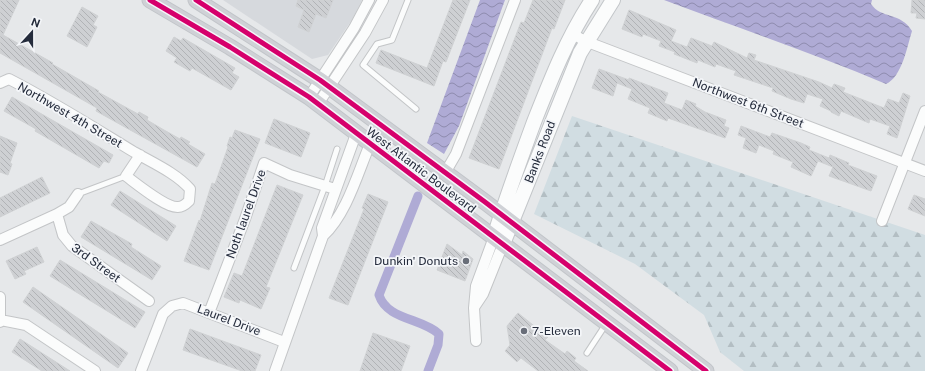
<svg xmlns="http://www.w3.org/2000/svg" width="925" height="371" font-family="'Public Sans',sans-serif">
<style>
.built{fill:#d6d9dd}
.forest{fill:url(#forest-firs)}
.water{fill:url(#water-waves)}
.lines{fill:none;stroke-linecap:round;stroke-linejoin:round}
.canal{stroke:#afabd5;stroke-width:9}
.building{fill:url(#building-back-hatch);stroke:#cfd1d3}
.lane-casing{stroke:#c3c5c7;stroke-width:7}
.street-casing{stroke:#c3c5c7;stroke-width:12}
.secondary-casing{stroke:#c3c6c9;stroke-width:16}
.primary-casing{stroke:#c2c5c9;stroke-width:17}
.lane{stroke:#fbfcfc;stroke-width:5}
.street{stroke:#fbfcfc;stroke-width:10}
.secondary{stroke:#fbfcfc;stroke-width:14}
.primary{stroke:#cfd1d6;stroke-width:15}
.cycleway-casing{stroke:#f4f6f9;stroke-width:8}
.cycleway{stroke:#d6006c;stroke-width:5}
.poi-dot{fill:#696e79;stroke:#f4f6f9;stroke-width:1.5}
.labels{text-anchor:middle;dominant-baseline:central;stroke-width:3.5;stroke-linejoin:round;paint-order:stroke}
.street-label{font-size:12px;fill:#252c3c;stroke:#f4f6f9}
.poi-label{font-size:12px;fill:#252c3c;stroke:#f4f6f9;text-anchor:end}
</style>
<defs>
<pattern id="forest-firs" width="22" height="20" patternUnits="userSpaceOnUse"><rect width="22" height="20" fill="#d1dde2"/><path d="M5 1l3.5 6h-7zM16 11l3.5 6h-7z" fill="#b3bec3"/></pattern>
<pattern id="water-waves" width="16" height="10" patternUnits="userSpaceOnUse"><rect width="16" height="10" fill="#afabd5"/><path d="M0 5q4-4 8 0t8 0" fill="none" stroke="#8e8bae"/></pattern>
<pattern id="building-back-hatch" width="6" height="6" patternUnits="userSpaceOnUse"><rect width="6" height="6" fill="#ced0d3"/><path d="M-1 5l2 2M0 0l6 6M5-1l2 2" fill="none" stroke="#b1b3b6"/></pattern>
</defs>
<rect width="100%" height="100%" fill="#e6e8ea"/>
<path class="built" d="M223,0h139l-9,18 -25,37 -16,4z"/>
<path class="forest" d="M572,116l353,119v136h-181l-24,-19 -16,-37 -69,-51 -101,-50z"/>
<path class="water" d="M480,0h25l-46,126 -15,28 -17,-11z
M664,0h208l-1,4c10,15 30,8 41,27 -5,16 -10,46 -26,53 -73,-31 -148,-56 -222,-84z"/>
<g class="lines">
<path class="canal" d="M418,196l-39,99c8,25 43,23 60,39l-1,11 -10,26"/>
</g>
<path class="building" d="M0,0h19l-16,35 50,28 -1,1 47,27 -1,1 40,22 1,-2 9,5 -1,3 17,10 16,9 1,-2 9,5 -2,2 17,10 -8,13 -101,-56 1,-3 -97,-55z
M298,0h35l-7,18 -10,-4 -7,18 -11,-5 6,-17 -8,-4z
M453,0h17l-24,62 -3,-1 -9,25 -58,-23 5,-13 46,18z
M533,0h32l-11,29 -2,-1 -53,141 -30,-11 52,-136 3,1z
M912,0h13v19l-9,-1 1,-5h-6z
M82,7l16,9 -5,9 4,2 -10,20 -20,-11z
M629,10l47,20 -5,11 16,6 4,-9 21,8 2,-4 33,16 2,-5 7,2 -2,5 65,22 13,6 2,-4 11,4 -2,4 41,16 4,-9 11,4 4,-10 7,3 -13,42 -10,-4 3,-8 -20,-7 -1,4 -28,-12 -2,5 -8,-4v-1l-11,-5 3,-7 -16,-5 -3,9 -13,-4 -19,-8 1,-3 -39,-13 2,-4 -20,-7 -1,3 -17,-7 -1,3 -23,-9 1,-2 -16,-6 2,-5 -18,-7 -1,3 -20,-8z
M174,37l7,4 2,-3 52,30 -3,5 7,4 -8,13 -39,-22 -2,3 -16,-9 3,-4 -11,-7z
M599,69l30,11v-2l39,15 -4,10 18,7 4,-10 10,4 -1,2 10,6 21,8 -2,6 5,2 -4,10 -57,-20 -1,3 -19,-8 2,-5 -22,-9 4,-10 -15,-6 -4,13 -21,-8z
M12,97l101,58 -4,8 -5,-2 -5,7 -64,-37 1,-2 -32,-18z
M274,119l36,14 -9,24 -36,-14z
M741,126l29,11 2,-4 29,10 9,4 -1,3 20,8 1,-3 19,8 -1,2 29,11 -6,15 -42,-15 4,-9 -15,-6 -7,15 -20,-9 2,-5 -20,-8 1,-3 -15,-6 -3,8 -13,-5 3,-10 -8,-3z
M235,130l25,9 -51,131 -25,-9 15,-41 1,1 12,-38 3,1 13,-37 -1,-1 3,-9 2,1z
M0,136l17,7 -7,20 2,1 -4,11 -8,-3z
M42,177l8,16 -50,24v-19z
M277,185l26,10 -37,92 4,1 -9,21 -21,-9 -1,3 -15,-6 10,-24 8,3z
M120,191l56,35 -9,15 -56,-36z
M368,194l20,8 -40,103 -19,-7 35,-89 -2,-1z
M914,195l11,4v17l-17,-7z
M91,221l41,23 -1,3 30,19 -9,14 -71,-43z
M447,244l15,11 1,-4 10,8 -8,22 -28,-11z
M37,247l7,15 -20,9 2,3 -11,5 -9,-18z
M60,260l85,52 -10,16 -85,-52z
M33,287l95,66 -10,15 -95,-66z
M518,313l30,24 -3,3 20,14 2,-3 9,7 -2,3 14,10h-50l-17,-13 -4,4 -12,-11 5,-6 -3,-19z
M190,329l71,26 -6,16h-13l-59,-21z
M373,333l37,13 -9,25h-41z
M20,339l50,32h-28l-30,-19z"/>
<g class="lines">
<g class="lane-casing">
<path id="lane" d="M408,0l-16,40 -15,4 -14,21 53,44
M78,194l48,-18
M294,268l31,-82 12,-37
M587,353l19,-29"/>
</g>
<g class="street-casing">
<path id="street" d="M571,33l14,8 340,130
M0,83l9,-4c43,22 84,48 125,73 19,11 42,21 56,37l-1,12c-3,3 -7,6 -11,6 -12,1 -41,-23 -52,-31l14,-21
M309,97l45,-69 15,-28
M318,104l47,-71 18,-33
M445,173l11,-19 59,-154
M57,214l6,21 9,11 77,55
M882,221l43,-110
M323,236l-1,-8 34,-94
M0,240l57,-26 12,-7 9,-13
M0,297v25
M475,306l8,-12 20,-50
M209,313l36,-94 19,-56 26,12 45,14
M0,320l26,5 69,46
M476,341l-2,-33 2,-22 18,-49
M141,371l22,-57 9,-8 11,-3 101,39
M275,371l48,-135c24,-23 34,-61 47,-92"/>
</g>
<g class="secondary-casing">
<path id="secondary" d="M494,237c12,-39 26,-77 40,-115 17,-43 33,-84 58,-122
M503,244l77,-191 33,-53"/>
</g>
<g class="primary-casing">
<path id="primary" d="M150,0l80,47 79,50 361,274
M196,0l124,80 165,122 221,169"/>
</g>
<use href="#lane" class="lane"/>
<use href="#street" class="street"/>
<use href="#secondary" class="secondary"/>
<use href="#primary" class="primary"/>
<g class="cycleway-casing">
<path id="cycleway" d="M150,0l80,47 79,50 361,274
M196,0l124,80 165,122 221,169"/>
</g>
<use href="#cycleway" class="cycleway"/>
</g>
<g class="poi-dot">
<circle cx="466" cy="261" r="4"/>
<circle cx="524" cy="331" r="4"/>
</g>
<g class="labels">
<g class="street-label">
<text transform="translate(748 103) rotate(21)">Northwest 6th Street</text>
<text transform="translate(70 115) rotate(30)">Northwest 4th Street</text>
<text transform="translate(540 152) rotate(-69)">Banks Road</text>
<text transform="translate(421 170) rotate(37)">West Atlantic Boulevard</text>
<text transform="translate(246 214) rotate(-70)">Noth laurel Drive</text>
<text transform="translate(96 263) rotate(36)">3rd Street</text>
<text transform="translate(229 320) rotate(21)">Laurel Drive</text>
</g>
<g class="poi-label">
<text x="458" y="261">Dunkin' Donuts</text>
<text x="532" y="331" text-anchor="start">7-Eleven</text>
</g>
</g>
<g transform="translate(32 32) rotate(21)" stroke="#f4f6f9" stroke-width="3" paint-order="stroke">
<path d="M0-3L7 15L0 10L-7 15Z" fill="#252c3c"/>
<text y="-6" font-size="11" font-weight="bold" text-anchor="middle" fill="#252c3c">N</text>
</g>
</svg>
